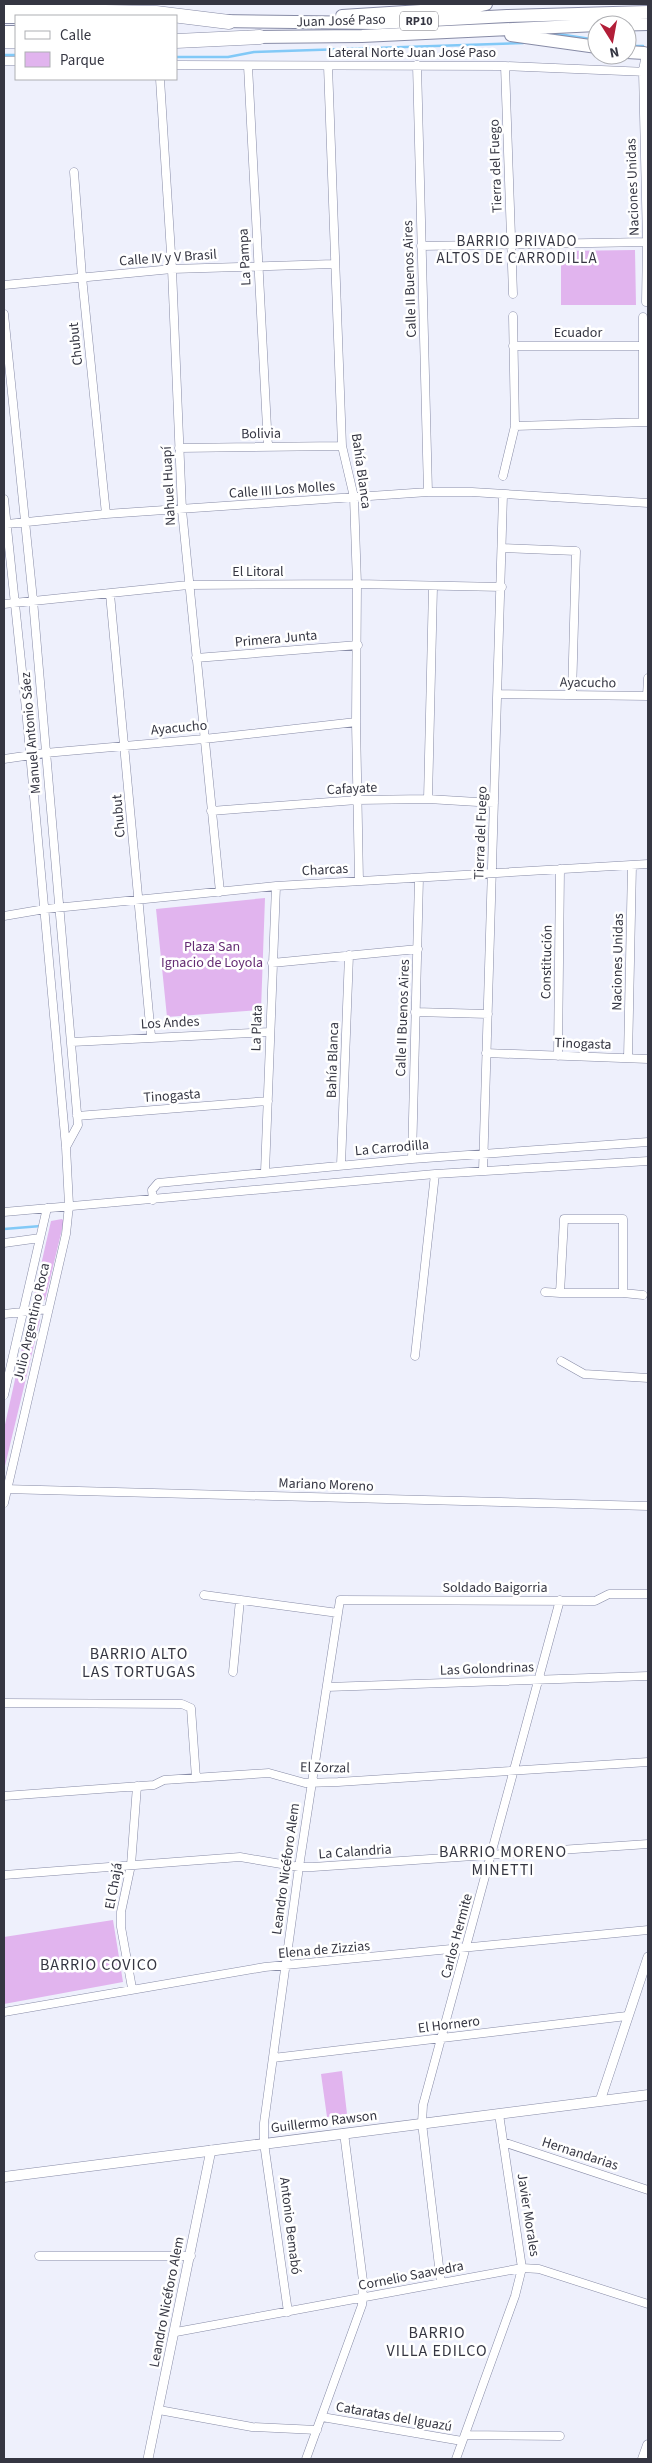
<svg xmlns="http://www.w3.org/2000/svg" width="652" height="2463" font-family="'Source Sans 3',sans-serif">
<style>
.green{fill:#e1b4ee}
.lines{fill:none;stroke-linecap:round;stroke-linejoin:round}
.stream{stroke:#82c9f7;stroke-width:2.5}
.minor-casing{stroke:#878ba6;stroke-width:9}
.tertiary-casing{stroke:#878ba6;stroke-width:10}
.secondary-casing{stroke:#878ba6;stroke-width:11}
.trunk-casing{stroke:#878ba6;stroke-width:14}
.motorway-casing{stroke:#878ba6;stroke-width:15}
.minor{stroke:#fff;stroke-width:8}
.tertiary{stroke:#fff;stroke-width:9}
.secondary{stroke:#fff;stroke-width:10}
.trunk{stroke:#fff;stroke-width:12}
.motorway{stroke:#fff;stroke-width:14}
.labels{text-anchor:middle;dominant-baseline:central;stroke-width:5;stroke-linejoin:round;paint-order:stroke}
.shield{fill:#fff;stroke:#72727b;stroke-width:1}
.shield-label{font-size:12px;font-weight:bold;fill:#353642}
.street-label{font-size:14px;fill:#353642;stroke:#fff}
.park-label{font-size:14px;fill:#632b72;stroke:#fff}
.neighbourhood-label{font-size:15px;letter-spacing:1px;fill:#353642;stroke:#fff}
.quarter-label{font-size:16px;letter-spacing:1px;fill:#353642;stroke:#fff}
</style>
<rect width="100%" height="100%" fill="#eef0fc"/>
<path class="green" d="M635,250l1,55h-75v-54z
M265,898l-4,112 -94,7 -11,-108z
M62,1219l2,2 -19,79 -9,2 -3,-2 18,-79z
M38,1317l2,3 -36,150v-41l24,-108 2,-3z
M113,1920l10,62 -119,22v-67z
M342,2071l5,43 -20,3 -6,-43z"/>
<g class="lines">
<path class="stream" d="M552,33l45,7
M630,46h13
M4,55h12
M176,57h52l26,-5 269,-9
M4,1229l37,-3"/>
<g class="minor-casing">
<path id="minor" d="M646,53l-3,18 4,171 -1,60h2
M4,61h12
M176,65l329,1 143,6
M417,65l11,427
M248,66l20,381
M328,66l14,380 12,51 3,87 -1,138 3,159
M505,66l8,228
M160,79l12,190 10,241 38,382
M74,172l8,105 24,237
M421,246l226,-4
M4,285l168,-16 162,-5
M4,314l29,286 45,525 -12,22
M643,317v105
M513,346h130
M515,426l133,-4
M179,448l163,-2
M503,476l12,-50 -2,-110
M4,499l22,210 40,438 3,58 -3,29 -62,269
M7,524l99,-10 322,-22h44l176,11
M503,548l73,3 -4,144
M110,594l41,442
M4,604l184,-19 169,-1 145,3
M196,658l162,-13
M498,694l150,2
M647,696l1,-18
M4,759l41,-6 159,-14 152,-17
M428,799l5,-212
M211,811l146,-11 71,-1 66,4
M4,916l41,-7 231,-23 372,-22
M272,963l146,-14
M415,1012l73,2
M72,1042l197,-10
M486,1053l162,6
M558,1056l2,-187
M628,1058l4,-193
M77,1116l191,-15
M412,1159l7,-281
M341,1165l8,-210
M483,1171l20,-676
M265,1172l11,-286
M153,1200l-1,-10 6,-7 254,-24 236,-17
M4,1212l431,-38 213,-13
M564,1219h59v74h-63z
M4,1243l36,-5
M545,1292l15,1
M623,1293l20,2
M4,1314l44,-5
M415,1356l20,-182
M561,1361l23,13 64,4
M4,1395l43,-187
M4,1489l644,17
M204,1595l134,18
M233,1672l7,-72
M327,1687l321,-11
M4,1703l178,1 9,4 5,70
M4,1796l150,-11 10,-5 105,-7 36,10 33,-1 310,-20
M4,1875l236,-18 59,10h14l335,-23
M132,1988l-11,-61v-15l10,-47 6,-79
M4,2012l261,-45 383,-37
M273,2058l354,-42
M503,2142l145,48
M39,2256h152
M441,2283l-19,-160 1,-18 137,-505
M288,2312l-24,-169v-20l35,-256 41,-267 255,1 14,-7h39
M176,2332l346,-64 17,1 109,35
M159,2410l93,17 65,3
M322,2417l140,24
M465,2435l95,1
M306,2459l56,-154 1,-24 -19,-148
M456,2459l59,-163 7,-28 -23,-154"/>
</g>
<g class="tertiary-casing">
<path id="tertiary" d="M600,2101l48,-144
M148,2459l63,-309"/>
</g>
<g class="secondary-casing">
<path id="secondary" d="M4,2177l644,-82
M643,2459l5,-14"/>
</g>
<g class="trunk-casing">
<path id="trunk" d="M342,16l127,-8 17,-4
M4,17h12
M219,21l158,2 130,-7 141,-4
M609,25l39,-1
M4,32h12
M511,35l86,12
M250,37l112,-1 235,-11
M627,52l17,1"/>
</g>
<g class="motorway-casing">
<path id="motorway" d="M4,10l152,3 73,9
M4,41h12
M176,41l84,-4"/>
</g>
<use href="#minor" class="minor"/>
<use href="#tertiary" class="tertiary"/>
<use href="#secondary" class="secondary"/>
<use href="#trunk" class="trunk"/>
<use href="#motorway" class="motorway"/>
</g>
<g class="labels">
<rect class="shield" x="400" y="11.5" width="38" height="19" rx="4"/>
<g class="shield-label">
<text x="419" y="21">RP10</text>
</g>
<g class="street-label">
<text transform="translate(341 21) rotate(-2)">Juan José Paso</text>
<text x="412" y="53">Lateral Norte Juan José Paso</text>
<text transform="translate(496 166) rotate(-92)">Tierra del Fuego</text>
<text transform="translate(633 187) rotate(-92)">Naciones Unidas</text>
<text transform="translate(245 257) rotate(-93)">La Pampa</text>
<text transform="translate(168 258) rotate(-4)">Calle IV y V Brasil</text>
<text transform="translate(410 279) rotate(-92)">Calle II Buenos Aires</text>
<text x="578" y="333">Ecuador</text>
<text transform="translate(76 344) rotate(-96)">Chubut</text>
<text transform="translate(261 434) rotate(-1)">Bolivia</text>
<text transform="translate(361 471) rotate(82)">Bahía Blanca</text>
<text transform="translate(169 486) rotate(-93)">Nahuel Huapí</text>
<text transform="translate(282 490) rotate(-4)">Calle III Los Molles</text>
<text x="258" y="572">El Litoral</text>
<text transform="translate(276 639) rotate(-5)">Primera Junta</text>
<text transform="translate(588 683) rotate(1)">Ayacucho</text>
<text transform="translate(179 728) rotate(-5)">Ayacucho</text>
<text transform="translate(31 733) rotate(-95)">Manuel Antonio Sáez</text>
<text transform="translate(352 789) rotate(-3)">Cafayate</text>
<text transform="translate(119 816) rotate(-95)">Chubut</text>
<text transform="translate(481 833) rotate(-88)">Tierra del Fuego</text>
<text transform="translate(325 870) rotate(-3)">Charcas</text>
<text transform="translate(547 962) rotate(-89)">Constitución</text>
<text transform="translate(618 962) rotate(-89)">Naciones Unidas</text>
<text transform="translate(403 1018) rotate(-88)">Calle II Buenos Aires</text>
<text transform="translate(170 1023) rotate(-3)">Los Andes</text>
<text transform="translate(257 1028) rotate(-88)">La Plata</text>
<text transform="translate(583 1044) rotate(2)">Tinogasta</text>
<text transform="translate(333 1060) rotate(-88)">Bahía Blanca</text>
<text transform="translate(172 1096) rotate(-4)">Tinogasta</text>
<text transform="translate(392 1148) rotate(-5)">La Carrodilla</text>
<text transform="translate(32 1322) rotate(-77)">Julio Argentino Roca</text>
<text transform="translate(326 1485) rotate(2)">Mariano Moreno</text>
<text x="495" y="1588">Soldado Baigorria</text>
<text transform="translate(487 1669) rotate(-2)">Las Golondrinas</text>
<text transform="translate(325 1768) rotate(1)">El Zorzal</text>
<text transform="translate(355 1852) rotate(-4)">La Calandria</text>
<text transform="translate(286 1869) rotate(-82)">Leandro Nicéforo Alem</text>
<text transform="translate(114 1886) rotate(-80)">El Chajá</text>
<text transform="translate(457 1936) rotate(-75)">Carlos Hermite</text>
<text transform="translate(324 1950) rotate(-5)">Elena de Zizzias</text>
<text transform="translate(449 2025) rotate(-7)">El Hornero</text>
<text transform="translate(324 2122) rotate(-7)">Guillermo Rawson</text>
<text transform="translate(580 2154) rotate(18)">Hernandarias</text>
<text transform="translate(528 2215) rotate(81)">Javier Morales</text>
<text transform="translate(290 2226) rotate(83)">Antonio Bemabó</text>
<text transform="translate(411 2276) rotate(-11)">Cornelio Saavedra</text>
<text transform="translate(167 2302) rotate(-79)">Leandro Nicéforo Alem</text>
<text transform="translate(394 2417) rotate(10)">Cataratas del Iguazú</text>
</g>
<g class="park-label">
<text x="212" y="947">Plaza San<tspan x="212" dy="16">Ignacio de Loyola</tspan></text>
</g>
<g class="neighbourhood-label">
<text x="517" y="241">BARRIO PRIVADO<tspan x="517" dy="17">ALTOS DE CARRODILLA</tspan></text>
</g>
<g class="quarter-label">
<text x="139" y="1654">BARRIO ALTO<tspan x="139" dy="18">LAS TORTUGAS</tspan></text>
<text x="503" y="1852">BARRIO MORENO<tspan x="503" dy="18">MINETTI</tspan></text>
<text x="99" y="1965">BARRIO COVICO</text>
<text x="437" y="2333">BARRIO<tspan x="437" dy="18">VILLA EDILCO</tspan></text>
</g>
</g>
<rect width="652" height="2463" fill="none" stroke="#353642" stroke-width="10"/>
<rect x="15" y="15" width="162" height="65" fill="#ffffff" stroke="#aeafb3"/>
<rect x="25" y="31" width="25" height="8" fill="#ffffff" stroke="#aeafb3"/>
<text x="60" y="40" font-size="15" fill="#353642">Calle</text>
<rect x="25" y="52" width="25" height="15" fill="#e1b4ee" stroke="#aeafb3"/>
<text x="60" y="65" font-size="15" fill="#353642">Parque</text>
<g transform="translate(612 40) rotate(169)"><circle r="24" fill="#ffffff" stroke="#aeafb3"/>
<path d="M0-4L9 19L0 12L-9 19Z" fill="#b21e38"/>
<text y="-8" font-size="14" font-weight="bold" text-anchor="middle" fill="#353642">N</text>
</g>
</svg>
